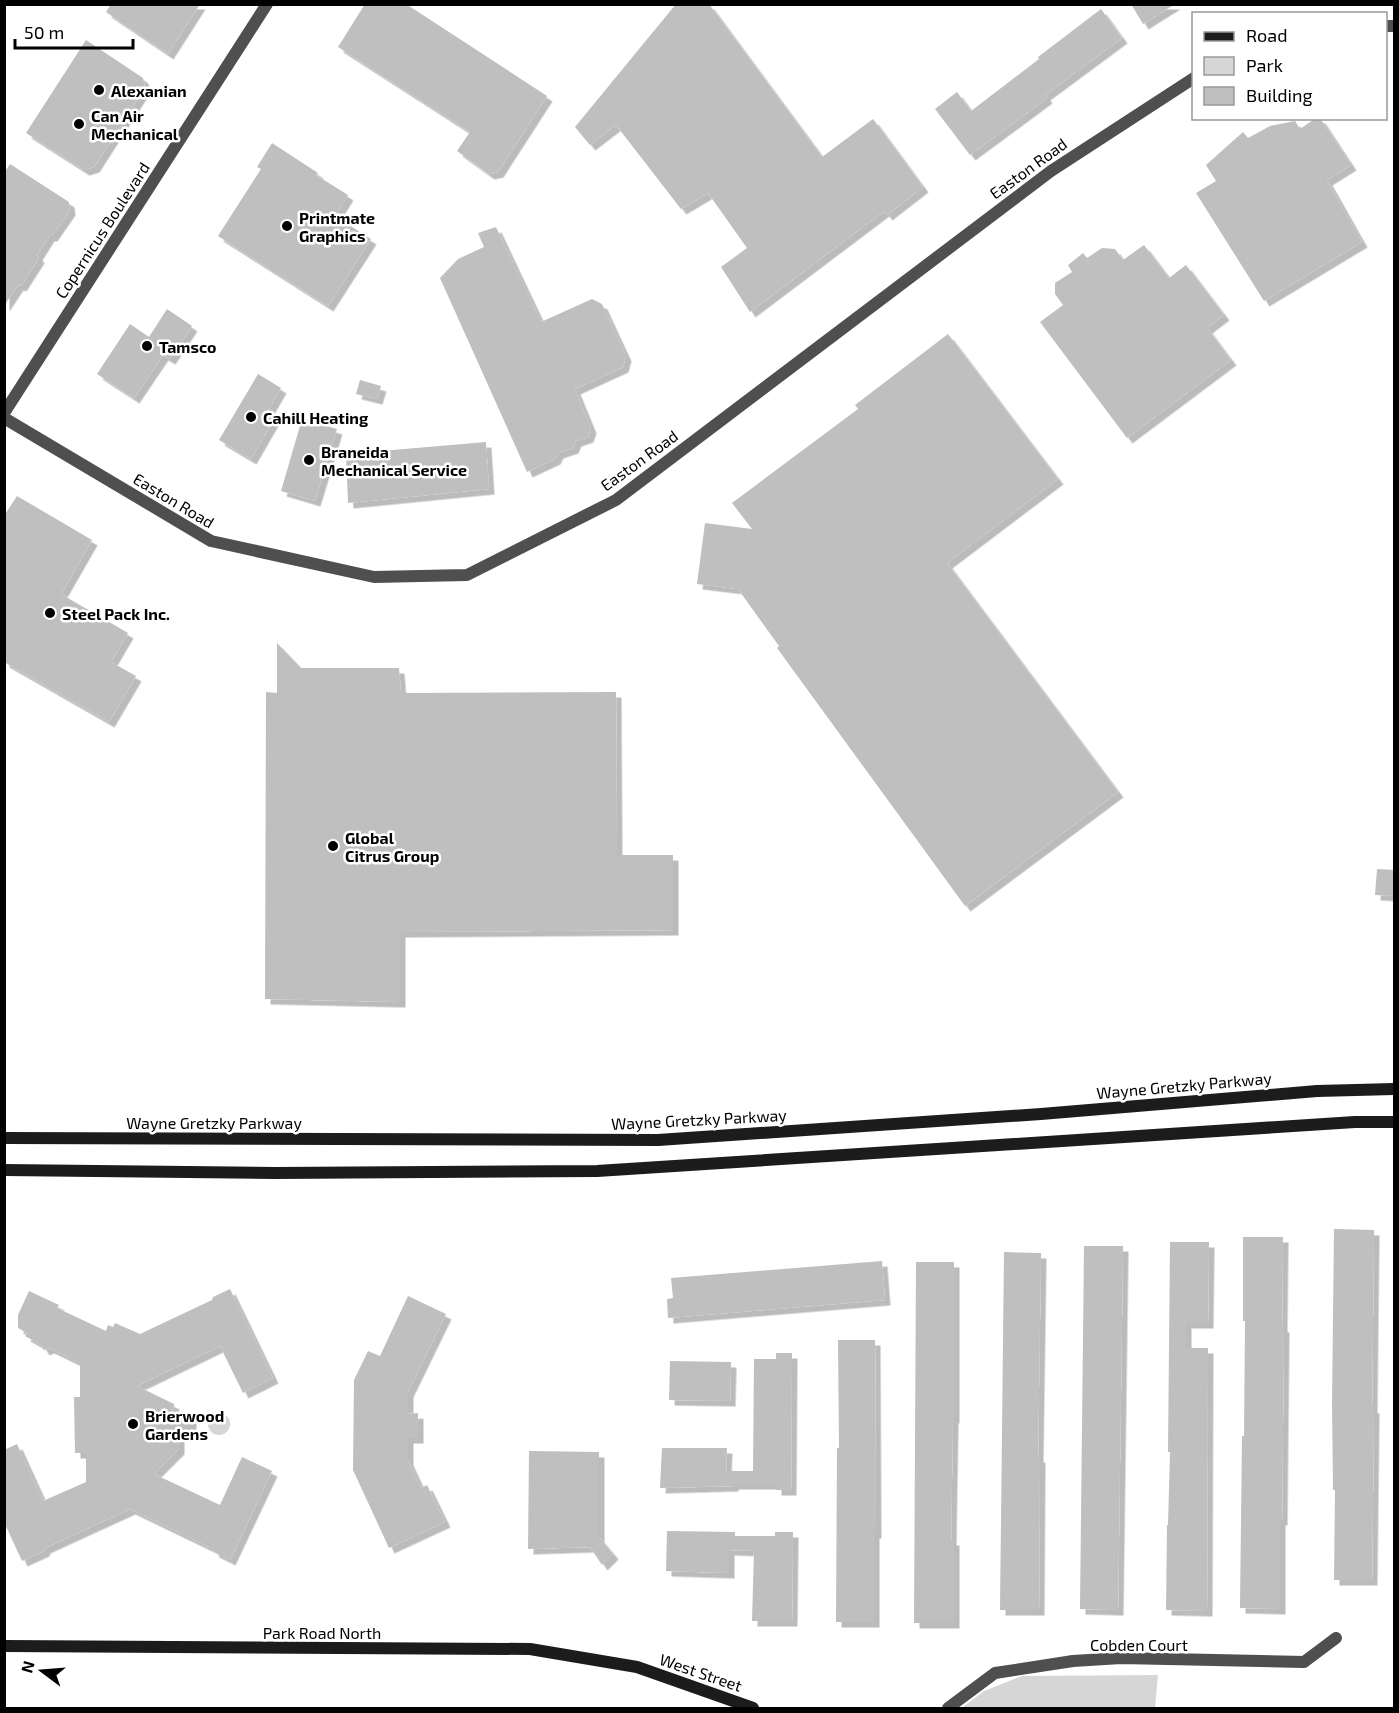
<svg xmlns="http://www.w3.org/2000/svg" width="1399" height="1713" font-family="'Exo 2',sans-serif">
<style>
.green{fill:#d6d6d6}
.building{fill:#bfbfbf;filter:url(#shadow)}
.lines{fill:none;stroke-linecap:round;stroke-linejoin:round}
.street{stroke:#4f4f4f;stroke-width:12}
.secondary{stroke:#1c1c1c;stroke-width:12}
.poi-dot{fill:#000;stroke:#fff;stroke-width:2}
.labels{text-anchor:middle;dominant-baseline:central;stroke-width:5;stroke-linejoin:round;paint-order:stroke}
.poi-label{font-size:16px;font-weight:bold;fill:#000;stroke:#fff;text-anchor:start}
.street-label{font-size:16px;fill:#000;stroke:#fff}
</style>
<defs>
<filter id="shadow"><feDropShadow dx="5.5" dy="5.5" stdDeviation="0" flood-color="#0004"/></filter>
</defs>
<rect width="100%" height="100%" fill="#fff"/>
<path class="green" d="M208 1424a11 11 0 1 1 22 0a11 11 0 1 1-22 0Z
M1158,1675l-3,33h-193l22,-17 38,-15z"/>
<path class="building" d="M111,4h89l-32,50 -62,-42z
M365,4h41l141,92 -49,76 -9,2 -32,-23 13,-19 -132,-85z
M676,4h33l113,153 51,-38 50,68 -36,28 -3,-4 -134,101 -29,-45 26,-19 -39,-55 -27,16 -65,-84 -26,20 -15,-18z
M1131,4h44l-32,20z
M1101,9l21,29 -77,57 2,3 -77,57 -35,-46 22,-17 14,19 68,-52 -1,-2z
M86,40l57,38 2,10 -51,79 -10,3 -58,-37z
M1316,118h4l31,47 -24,15 35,62 -98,59 -68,-108 20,-12 -10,-16 37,-33 5,6 22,-12 25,-5 5,8z
M272,143l46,30 -2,2 32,20 -13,21 36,23 -43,67 -110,-70 43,-67 -4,-2z
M10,164l59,38 1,8 -18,26h-3l-12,19 2,3 -18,28 -3,-1 -14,21v-133z
M496,227l45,95 51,-23 10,5 24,52 -3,11 -48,22 16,39 -3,9 -12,4 -3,7 -15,5 -3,6 -28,13 -87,-194 18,-19 26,-12 -6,-14z
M1144,245l25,33 17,-13 38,50 -17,13 24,32 -104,78 -87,-116 23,-17 -8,-11v-11l17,-11 -4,-7 15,-12 4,5 15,-10 13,1 8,11z
M167,309l25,17 -22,33 -7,-4 -29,43 -37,-24 33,-50 19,13z
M948,334l110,145 -111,84 171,229 -153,114 -188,-258 2,-2 -41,-57 -41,-5 8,-61 47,6 -20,-26 126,-94 -3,-4z
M258,374l23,14 -15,26 8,5 -23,40 -32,-19z
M360,380l21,6 -4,13 -21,-5z
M302,419l35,10 -22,72 -34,-10z
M486,442l3,47 -141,14 -2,-49z
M17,496l75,44 -31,54 67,39 -17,29 25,14 -27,46 -105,-60v-146z
M277,643l24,25h98l2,25 215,-1 1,163h56v75l-273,2v70l-135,-3 1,-307 11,1z
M1377,869l18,1v26l-20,-1z
M1334,1229l40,1 -2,178h2l-2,172h-38l1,-90h-2l-1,-88z
M1243,1237h40l-1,90h2l-2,193h-2v89l-40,-1 2,-172h2l1,-115h-2z
M1170,1242h39l-1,81h-22v25h22l-1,263 -41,-1 1,-85h1l2,-73h-2z
M1084,1246h39l-5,364 -38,-1z
M1004,1252l37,1 -3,204h2l-1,153h-39z
M882,1261l3,39 -217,18 -1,-19 6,-1 -2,-20z
M916,1262h38v156h-1l-2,122h3v83h-40z
M230,1289l43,89 -30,15 -23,-47 -83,40 37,18 -1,13 18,1v12h-12v19l-25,25 66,31 22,-48 30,14 -42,89 -16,-8 -1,-3 -83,-40 -85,39 -1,3 -22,10 -18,-39v-72l13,-6 26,57 43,-19v-29h-11l-1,-56h6v-34l-31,-15 -5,2 -3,-5 -16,-9 2,-3 -9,-5v-13l11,-24 30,14 -2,3 49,23 2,-6 5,2 2,-4 25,11 72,-34 1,-3z
M408,1296l38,18 -38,78v22l10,-1v25h-10v22l13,28 6,-3 18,37 -56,26 -36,-78 1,-90 14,-29 12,5z
M838,1340h37l1,193h-2v89h-38l1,-174h2z
M776,1353h16l-1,137h-15v-6h-43v2l-73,2 2,-40h65l-1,23h27l1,-112h22z
M670,1361l61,1 -1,39 -61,-1z
M529,1451l70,1v85l14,17 -11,11 -12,-18 -62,2z
M667,1531l68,1v4h40v-4h18l-1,89h-40l2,-70 -25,-1v23l-63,-2z"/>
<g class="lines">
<path class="street" d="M1386,26h8
M4,413l263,-409
M4,418l207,123 163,36 93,-2 149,-75 435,-329 143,-93
M948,1708l47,-35 78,-12 48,-3 183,4 32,-24"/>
<path class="secondary" d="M4,1138l654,2 383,-26 276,-23 77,-2
M4,1170l271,3 322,-2 758,-49h39
M4,1646l526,3 107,18 116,41"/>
</g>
<g class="poi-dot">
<circle cx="99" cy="90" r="6"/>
<circle cx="79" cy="124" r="6"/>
<circle cx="287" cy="226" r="6"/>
<circle cx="147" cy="346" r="6"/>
<circle cx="251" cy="417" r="6"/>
<circle cx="309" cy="460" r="6"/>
<circle cx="50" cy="613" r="6"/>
<circle cx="333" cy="846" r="6"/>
<circle cx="133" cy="1424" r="6"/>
</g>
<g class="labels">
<g class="poi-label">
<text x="111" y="90">Alexanian</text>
<text x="91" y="115">Can Air<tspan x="91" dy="18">Mechanical</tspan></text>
<text x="299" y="217">Printmate<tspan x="299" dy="18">Graphics</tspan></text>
<text x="159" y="346">Tamsco</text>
<text x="263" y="417">Cahill Heating</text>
<text x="321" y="451">Braneida<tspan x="321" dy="18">Mechanical Service</tspan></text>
<text x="62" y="613">Steel Pack Inc.</text>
<text x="345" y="837">Global<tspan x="345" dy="18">Citrus Group</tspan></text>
<text x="145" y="1415">Brierwood<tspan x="145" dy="18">Gardens</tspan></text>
</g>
<g class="street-label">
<text transform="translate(1028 168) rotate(-36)">Easton Road</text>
<text transform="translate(102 230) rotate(-57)">Copernicus Boulevard</text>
<text transform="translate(639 460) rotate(-36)">Easton Road</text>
<text transform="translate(174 500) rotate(31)">Easton Road</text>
<text transform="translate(1184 1085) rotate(-5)">Wayne Gretzky Parkway</text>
<text transform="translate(699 1119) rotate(-3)">Wayne Gretzky Parkway</text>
<text x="214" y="1122">Wayne Gretzky Parkway</text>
<text x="322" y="1632">Park Road North</text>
<text x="1139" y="1644">Cobden Court</text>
<text transform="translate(701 1672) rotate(19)">West Street</text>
</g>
</g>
<rect width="1399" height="1713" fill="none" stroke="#000000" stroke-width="12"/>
<rect x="1192" y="12" width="195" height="108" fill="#ffffff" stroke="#999999" stroke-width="1.5"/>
<rect x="1204" y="32" width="30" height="9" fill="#1c1c1c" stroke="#999999" stroke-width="1.5"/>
<text x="1246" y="42" font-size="18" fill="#000000">Road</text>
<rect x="1204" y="57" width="30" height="18" fill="#d6d6d6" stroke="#999999" stroke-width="1.5"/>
<text x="1246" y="72" font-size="18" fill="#000000">Park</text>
<rect x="1204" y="87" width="30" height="18" fill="#bfbfbf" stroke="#999999" stroke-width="1.5"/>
<text x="1246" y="102" font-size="18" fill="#000000">Building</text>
<g transform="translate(42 1671) rotate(286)" stroke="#ffffff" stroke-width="4.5" paint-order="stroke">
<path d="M0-4.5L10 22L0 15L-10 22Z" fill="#000000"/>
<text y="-9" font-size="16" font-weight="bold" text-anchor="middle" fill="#000000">N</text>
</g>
<path d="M15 39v9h118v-9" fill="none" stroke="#000000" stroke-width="3"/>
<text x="24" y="39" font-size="18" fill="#000000" stroke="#ffffff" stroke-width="4.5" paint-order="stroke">50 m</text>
</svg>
